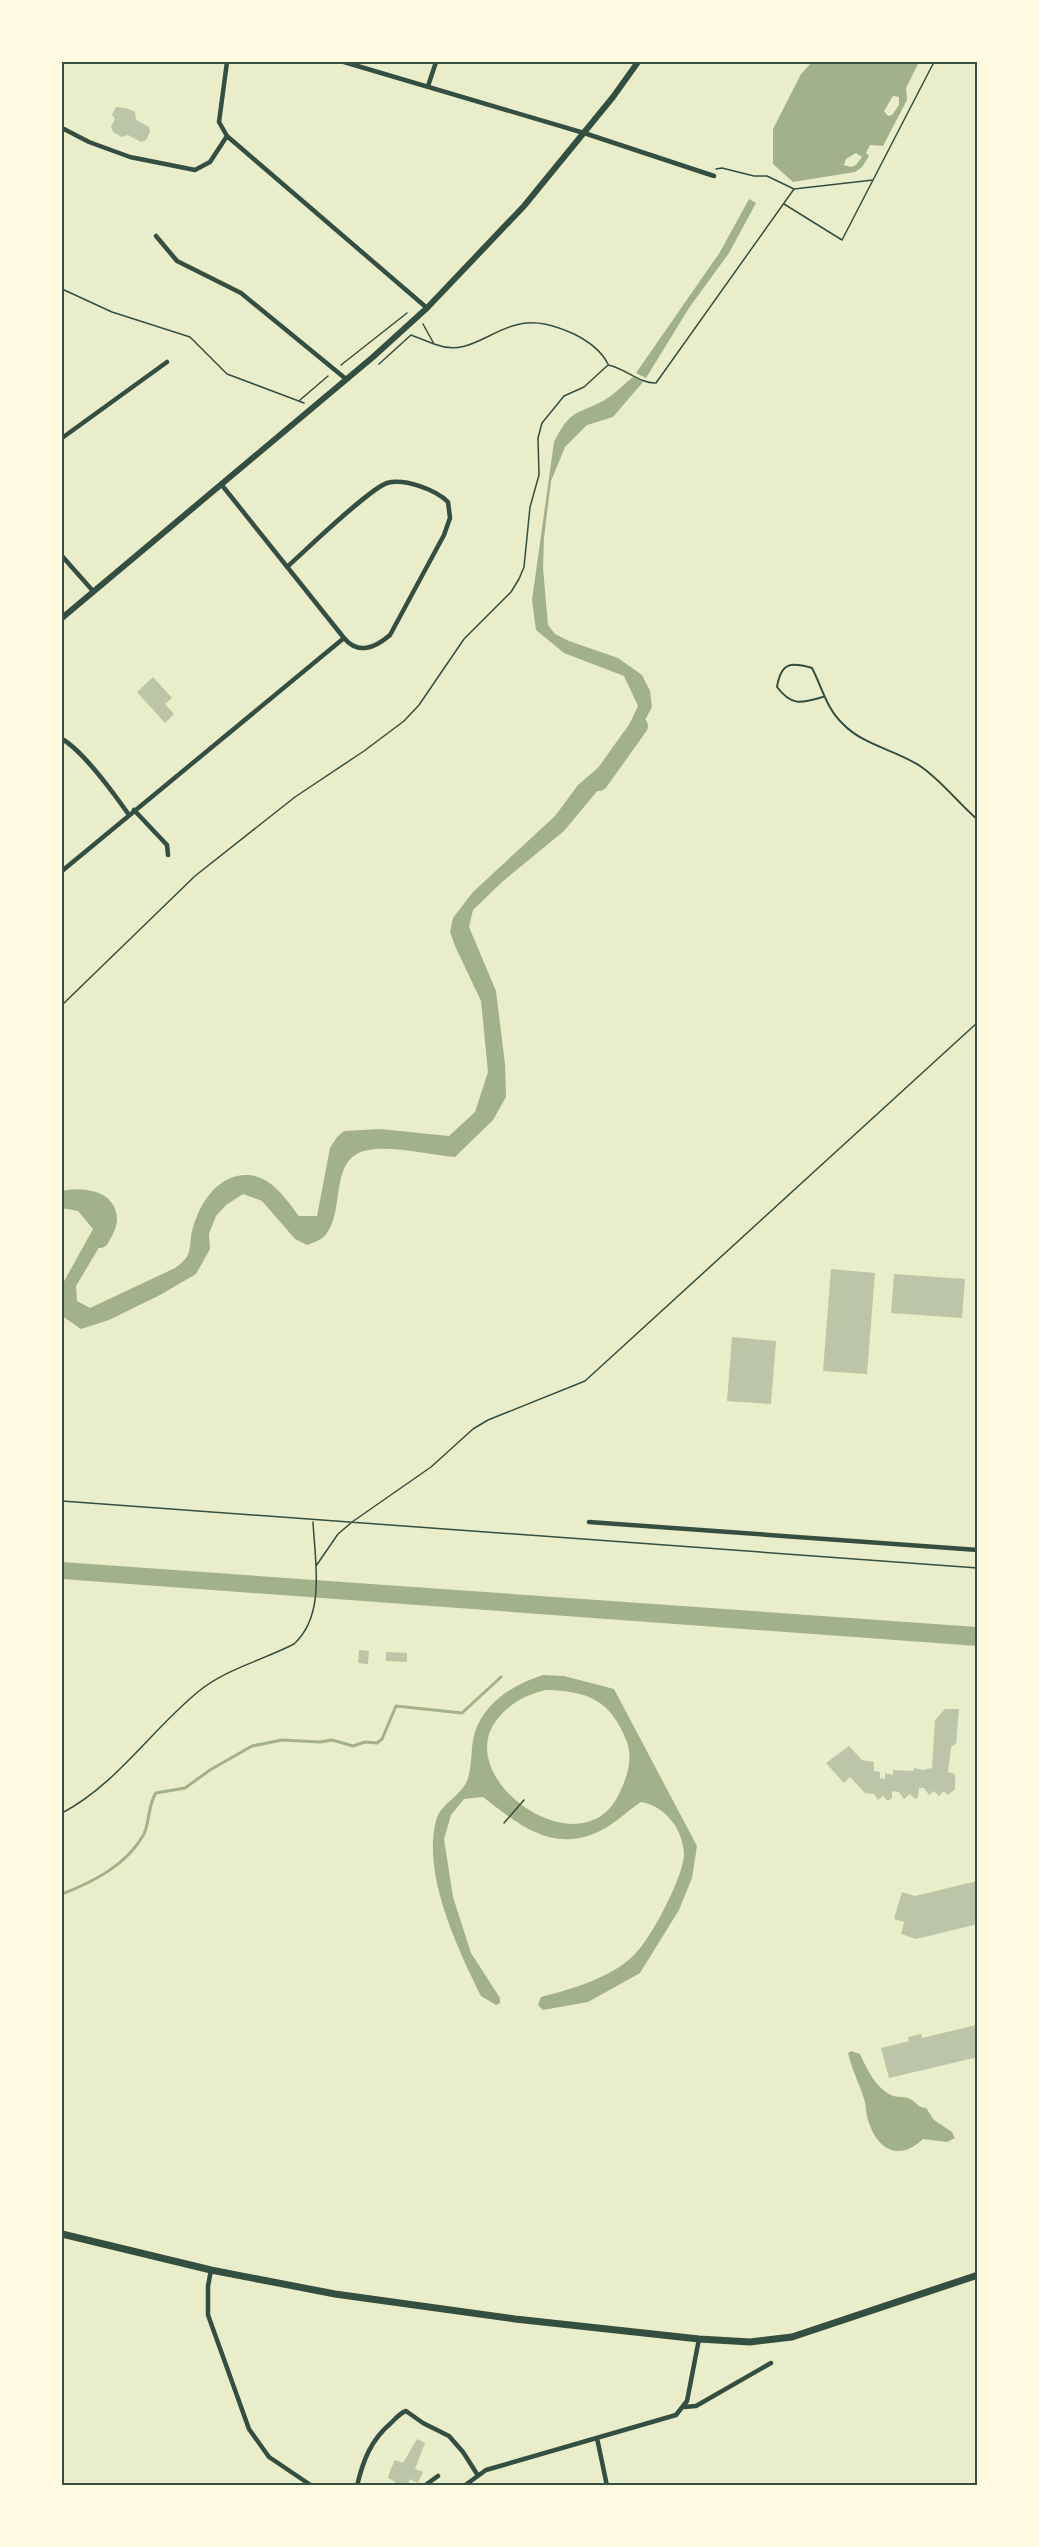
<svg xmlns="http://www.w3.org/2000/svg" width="1039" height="2547" font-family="Cabin,sans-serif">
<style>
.water{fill:#a3b18a;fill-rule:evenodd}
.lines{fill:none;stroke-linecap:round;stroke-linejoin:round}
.stream{stroke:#a3b18a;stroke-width:3}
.river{stroke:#a3b18a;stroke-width:18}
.building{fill:#bcc5a7}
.path{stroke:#344e41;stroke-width:1.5}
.service{stroke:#344e41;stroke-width:2}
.minor{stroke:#344e41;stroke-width:4.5}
.tertiary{stroke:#344e41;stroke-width:6}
.secondary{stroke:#344e41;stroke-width:7}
.neatline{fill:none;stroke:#344e41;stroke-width:2}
</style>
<rect width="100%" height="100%" fill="#e9edc9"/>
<path class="water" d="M812,62h107l-13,26 1,12 -24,46 -13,-1 -4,8 3,3 -7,11 -7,5 -62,10 -20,-18v-35l28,-55zM893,96l6,1v8l-7,10 -4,1 -4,-5zM856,153l6,4 -6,8 -5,2 -7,-2 2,-6z
M749,199l7,4 -27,50 -40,55 -43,70 -10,-5 84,-121z
M633,377l10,5 -30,35 -26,8 -22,22 -14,34 -7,57 -1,30 5,57 7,9 14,7 49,17 24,17 8,16 2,16 -22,41 -9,-6 17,-36 -14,-30 -60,-23 -28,-23 -4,-30 22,-158c17,-33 20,-26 49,-41 11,-6 21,-17 30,-24z
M607,760l11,6 -54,65 -62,51 -29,28 -4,17 27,64 9,73 1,33 -13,23 -38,37c-22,-2 -57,-10 -79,-8 -50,3 -29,56 -49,84 -5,7 -12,9 -20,12l-12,-6 -33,-38 -19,-7 -17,11 -10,11 -7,18 1,15 -14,25 -36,21 -51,25 -28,9 -19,-13v-31l31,-56 -15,-18 -16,-3 1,-16 27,5 19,23 -5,19 -28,47 1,15 13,7 85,-40c4,-3 8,-6 11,-10 5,-6 4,-19 6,-27 6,-23 20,-49 45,-55 30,-6 46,19 62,40h18l13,-68 7,-11 7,-6 36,-2 69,7 26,-24 13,-40 -7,-71 -26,-55 -5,-14 3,-14 20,-26 82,-76 23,-31z
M62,1562l915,65v19l-915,-67z
M543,1675l21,1 50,13 83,157 -5,32 -13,32 -39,63 -52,29 -45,8 -5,-5 3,-8c29,-7 71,-20 92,-41 17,-15 51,-80 51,-102 -1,-25 -19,-48 -43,-52 -14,9 -26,22 -41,29 -47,23 -81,-6 -117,-34l-19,2 -13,16 -7,24 9,58 18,56 29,45v5l-4,2 -15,-9c-23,-47 -59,-121 -45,-175 4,-17 24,-24 31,-40 6,-15 3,-34 8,-49 10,-31 40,-48 68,-57zM546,1690c42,1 65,10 81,52 6,19 0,35 -8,52 -38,80 -174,-19 -119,-78 14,-15 26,-21 46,-26z
M851,2051l9,3c7,15 15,33 31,41 6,3 14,1 19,4 7,3 8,9 16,9l8,12 18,12 3,6 -8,4 -24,-3c-24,23 -46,11 -55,-19 -2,-6 -2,-12 -3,-18 -5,-17 -13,-32 -17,-49z"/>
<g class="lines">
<path class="stream" d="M62,1894c31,-12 65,-29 82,-60 6,-13 4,-30 12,-41l29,-5 25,-18 42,-24 30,-6 38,2 12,-2 21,6 12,-4 12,1 5,-4 14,-33 66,7 39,-36"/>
<path class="river" d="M599,782l40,-56
M62,1200c15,-3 47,-4 46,21 -1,6 -5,13 -8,18"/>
</g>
<path class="building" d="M116,107l10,1 9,4 1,8 13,7 1,5 -4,8 -5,2 -13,-7 -6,2 -9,-5 -2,-5 4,-8 -3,-4z
M153,677l19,21 -7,6 9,10 -9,9 -28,-31z
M831,1269l44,4 -8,101 -44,-3z
M894,1274l71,5 -3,39 -71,-5z
M732,1337l44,4 -5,63 -44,-3z
M359,1650l10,1 -1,13 -10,-1z
M386,1652l21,1v9l-21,-1z
M945,1709h14l-3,35 -5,3 -3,25 7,2v15l-7,6 -4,-4 -5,5 -5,-5 -5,4 -5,-7h-5l-1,9 -3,2 -5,-5 -6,5 -5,-7 -7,-1v7l-4,3 -5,-5 -5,4 -4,-6 -9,-1 -15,-16 -6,6 -18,-20 23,-17 13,14 12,2v9l6,1v6l5,1v-6l8,2v-5l20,1 1,-3 9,2 9,-2 3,-48z
M977,1881l1,43 -62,15 -15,-5 3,-12 -10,-3 8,-27 13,4z
M976,2025l2,32 -89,21 -8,-30 28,-7 -1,-4 13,-3 1,4z
M417,2439l8,4 -10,26 8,3 -5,11 -8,-4 -3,7h-11l-2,-5 -6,-3 2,-7 5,-11 8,3z"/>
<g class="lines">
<path class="path" d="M716,169l6,-1 32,8h13l27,13
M784,204l58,36 92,-178
M62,289l50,23 78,25 37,37 77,29
M423,324l11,20c33,13 53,-12 82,-19 20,-6 40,1 58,9 14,7 27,16 34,30
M379,364l32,-29 23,9
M341,365l66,-52
M300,400l28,-24
M62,1005l133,-129 100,-79 69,-46 40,-30 15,-16 45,-66 47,-47 8,-13 5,-12 6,-60 9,-32 -1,-37 4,-15 22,-27 20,-9 24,-22c17,3 32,19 48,18l138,-194 79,-9
M62,1501l916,67
M316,1566l22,-32 14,-12 79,-55 42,-38 15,-9 97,-39 393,-359
M62,1813c54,-28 90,-84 137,-122 27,-22 64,-31 95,-47 32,-29 21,-83 19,-122
M504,1823l20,-23"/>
<path class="service" d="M823,697c-21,6 -31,10 -46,-10 4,-25 14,-25 35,-19 10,19 14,40 31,56 20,21 53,26 77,42 21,14 38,37 58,54"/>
<path class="minor" d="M227,62l-8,60 8,14 200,172
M344,62l240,71 130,43
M428,86l8,-24
M62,128l27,14 41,15 65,13 15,-8 17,-26
M156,236l21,25 64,32 105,86
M62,438l105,-76
M62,556l31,35
M287,567c19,-17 82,-78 100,-84 18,-5 49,7 61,19l2,16 -6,17 -54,100c-15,13 -32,20 -46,3
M62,739c20,11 53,56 67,76
M134,810l33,35 1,10
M62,871l282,-233 -123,-154
M589,1522l389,28
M211,2270l-3,16v29l41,114 20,28 43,29
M684,2407l12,-1 75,-43
M597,2438l10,48
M357,2486c6,-26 14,-46 34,-63 5,-5 9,-10 15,-12l17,12 26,13 14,16 14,22
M424,2486l14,-10
M464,2486l22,-16 190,-55 11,-14 12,-62"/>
<path class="tertiary" d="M62,618l311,-261 54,-49 97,-102 89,-109 25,-35"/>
<path class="secondary" d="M62,2234l149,36 124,24 180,25 184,20 51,3 42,-5 186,-62"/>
</g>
<rect width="1039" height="2547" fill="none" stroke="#fefae0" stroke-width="126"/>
<rect x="63" y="63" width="913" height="2421" class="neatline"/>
</svg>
